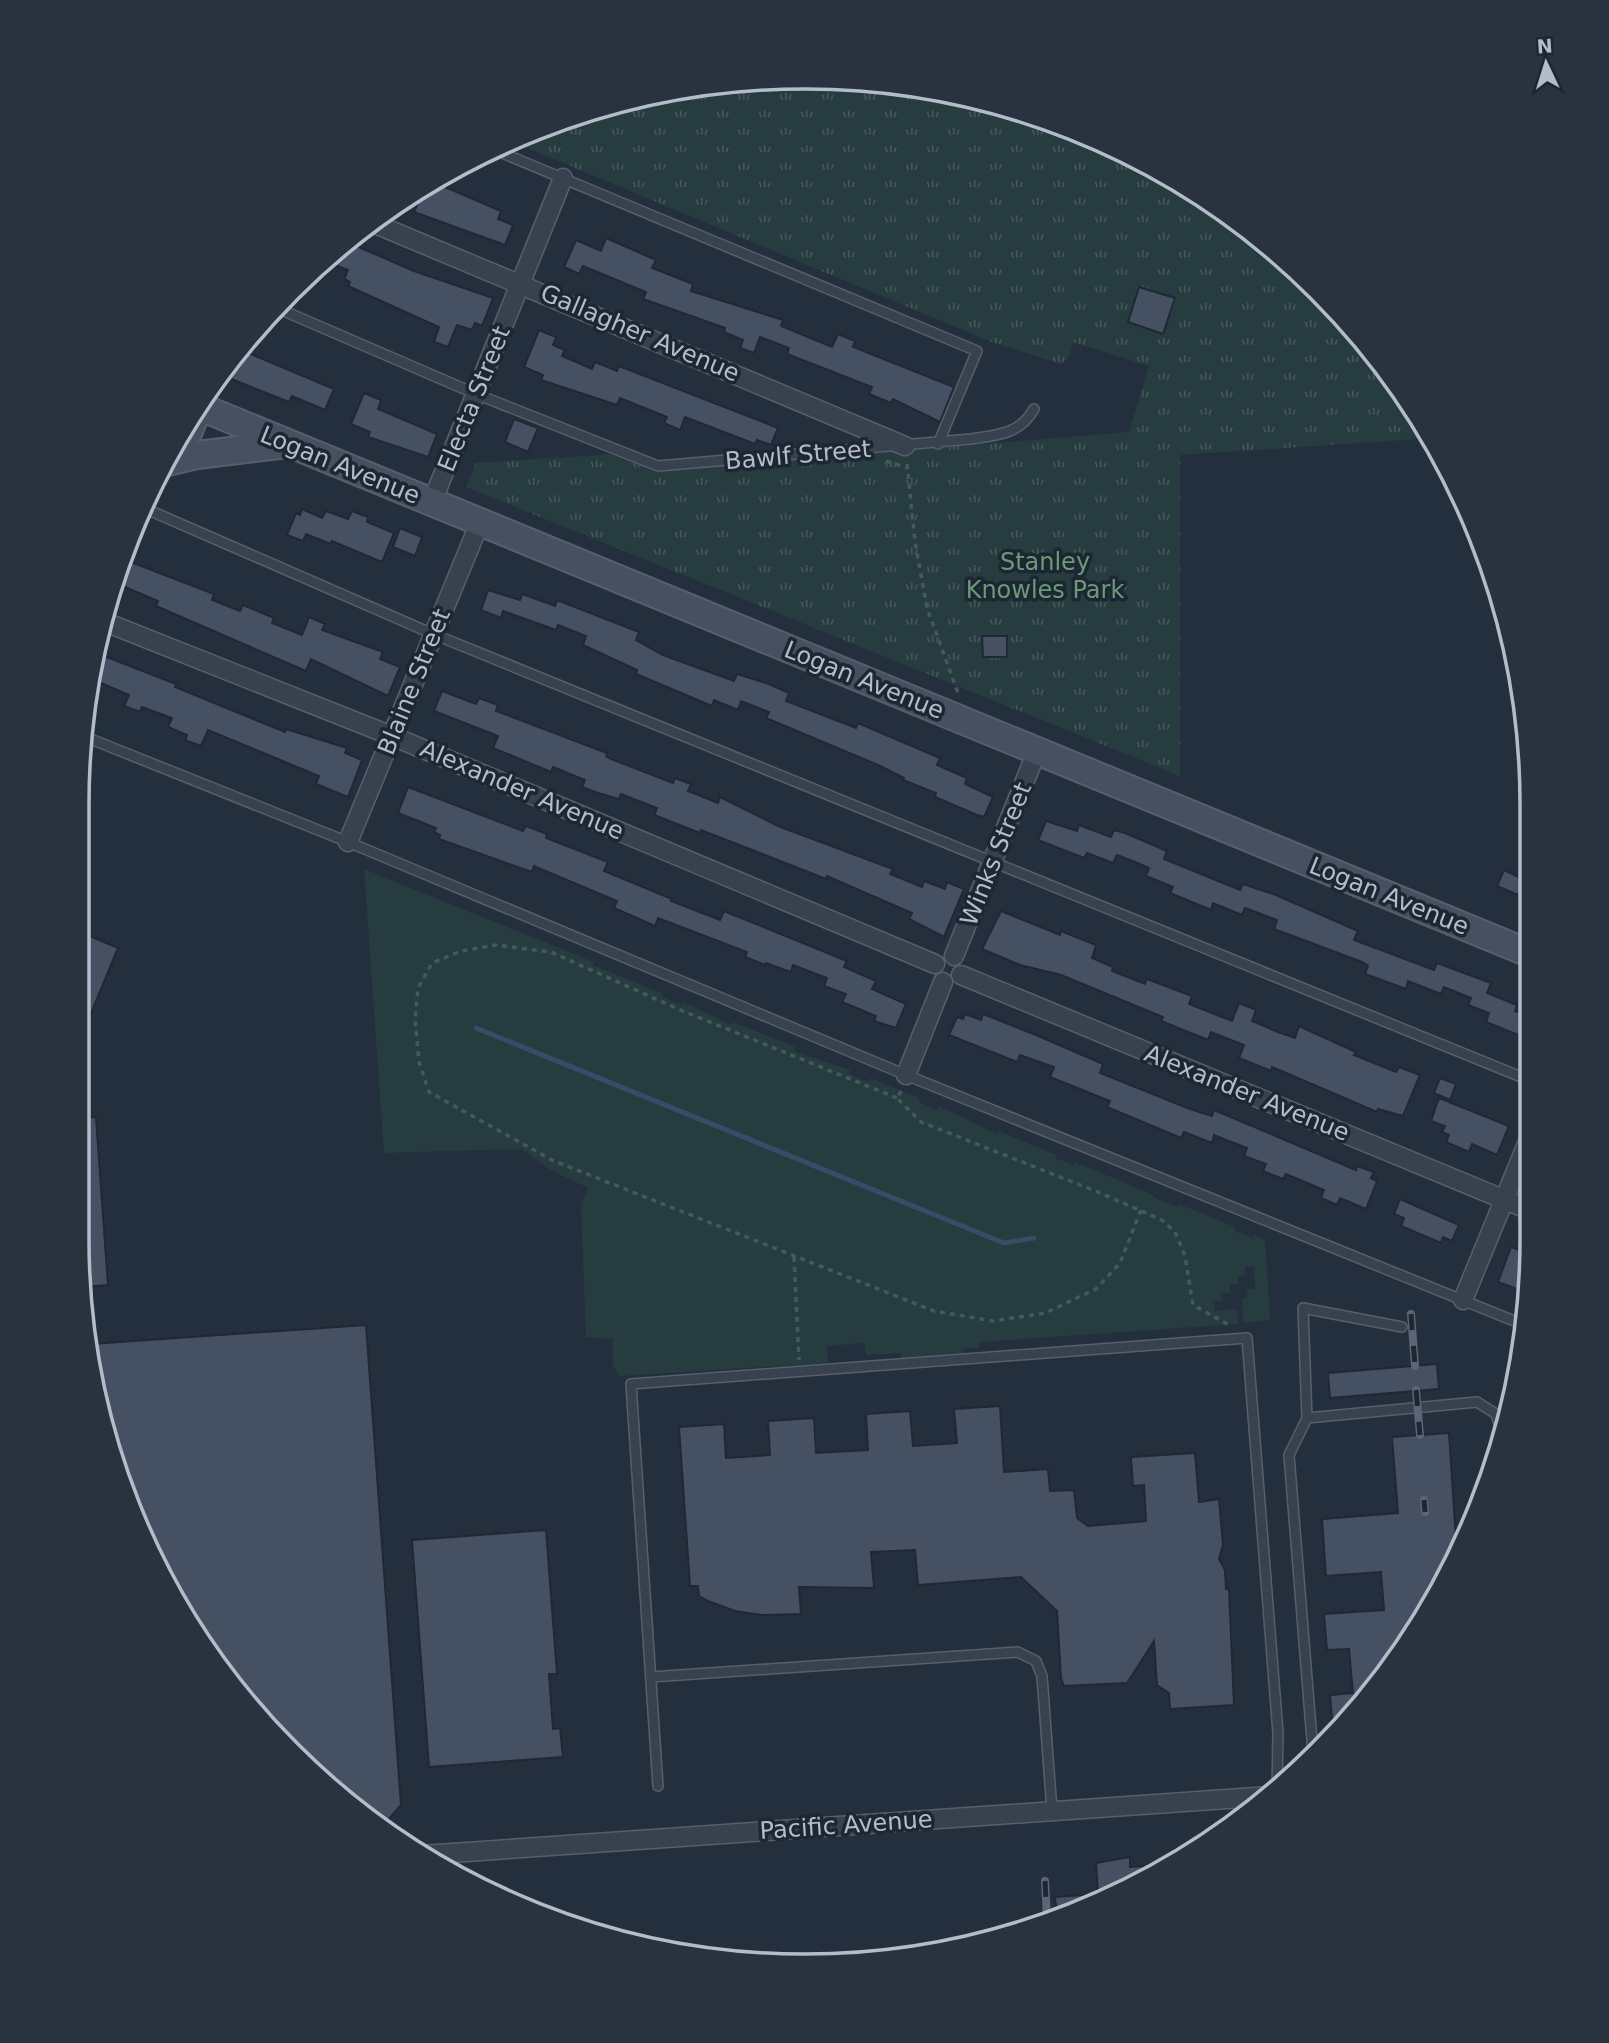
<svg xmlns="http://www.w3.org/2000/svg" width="1609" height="2043" font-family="'DejaVu Sans',sans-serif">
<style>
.grass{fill:#263c3f}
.park{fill:url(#park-tufts)}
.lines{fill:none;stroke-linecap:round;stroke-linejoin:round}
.stream{stroke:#394c67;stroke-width:5}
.building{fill:#455162;stroke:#1f2835;stroke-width:2}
.service-casing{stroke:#565f6c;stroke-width:12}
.minor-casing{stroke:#565f6c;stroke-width:21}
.secondary-casing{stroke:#565f6c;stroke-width:30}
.path{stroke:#44595c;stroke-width:3.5;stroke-dasharray:5 5;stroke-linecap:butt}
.service{stroke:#38414e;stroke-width:9}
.minor{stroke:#38414e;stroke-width:18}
.secondary{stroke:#465061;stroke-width:26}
.rail-casing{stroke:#5a6575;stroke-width:8}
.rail{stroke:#1d2633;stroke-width:5;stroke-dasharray:16;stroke-linecap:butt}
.labels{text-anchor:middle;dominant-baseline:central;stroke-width:7;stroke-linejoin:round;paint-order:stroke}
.street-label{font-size:24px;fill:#b4bcc9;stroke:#1d2633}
.park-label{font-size:24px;fill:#6b9a76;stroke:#1d2633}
.rim{fill:none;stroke:#b4bcc9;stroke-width:3.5}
</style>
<defs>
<pattern id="park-tufts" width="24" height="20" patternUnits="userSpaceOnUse" patternTransform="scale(1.75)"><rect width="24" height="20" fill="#263c3f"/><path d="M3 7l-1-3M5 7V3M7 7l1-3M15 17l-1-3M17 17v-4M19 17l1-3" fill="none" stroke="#435659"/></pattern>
</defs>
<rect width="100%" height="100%" fill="#242f3e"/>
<path class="grass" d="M364,869l230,93 -1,3 71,29 -1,3 18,8 3,-3 47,23 2,-3 62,25 -1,4 56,19 -1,4 19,8 2,-4 50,20 -1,4 18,8 2,-4 58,28 2,-3 57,24 -1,3 18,7 2,-3 79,33 -1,2 24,10 2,-3 56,23 -1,3 18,8 2,-3 11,5 5,80 -27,3 -1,-24h5l-1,-9 9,-1 -1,-23h-9v9l-7,1v8l-8,1v8l-8,1 1,7 -9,1 1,9 22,-2 1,15 -259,18 -1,6 -15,1v4l-61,5 -1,-5 -35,2 -2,-12 -37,3 1,17 -208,13 -7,-10v-27l-27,-2 -5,-133 7,-16 -39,-19 -28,-20 -137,4z"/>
<path class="park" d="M852,79l140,23 134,50 121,75 104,98 82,113 -253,17v321l-714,-289 10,-24 136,-9 43,18 474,-40 20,-66 -75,-24 -6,16 -7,6 -72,-23 -476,-199 57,-26 139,-33z"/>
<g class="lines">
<path class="stream" d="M476,1028l528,215 30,-5"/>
</g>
<path class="building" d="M431,181l70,30 -3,8 15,6 -8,20 -91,-33 4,-9 -11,-4z
M606,238l50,22 -4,8 41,16 -2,7 92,29 -2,6 51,21 6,-13 17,7 -2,6 101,40 -14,35 -47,-23 -2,4 -22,-9 3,-7 -85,-33 2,-6 -29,-11 -6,16 -14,-5 3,-8 -19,-8 1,-4 -82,-29 3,-7 -63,-26 -4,8 -15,-7 12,-27 25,11z
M347,242l67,29 79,27 -11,28 -7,-3 -3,7 -15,-5 -9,22 -14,-5 5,-15 -91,-41 2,-4 -6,-3 4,-9 -26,-10z
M1139,287l36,11 -12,36 -35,-12z
M539,330l17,7 -3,8 12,5 -3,6 30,13 3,-7 22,9 2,-5 159,62 -7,17 -14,-5 -2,4 -70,-27 -5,13 -16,-7 3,-6 -47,-19 -3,7 -76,-25 2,-5 -19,-8z
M239,349l95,40 -9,21 -33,-14 -3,6 -70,-28z
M364,393l17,7 -3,9 59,25 -9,23 -60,-20 2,-5 -19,-8z
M514,419l24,9 -10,24 -23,-10z
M302,509l20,9 4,-7 22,8 4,-8 16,6 -1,5 27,11 -12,29 -50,-21 -1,3 -25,-10 -3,7 -16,-6 9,-22 4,2z
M400,528l22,9 -7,19 -22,-9z
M123,559l91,35 -2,6 28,11 3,-6 31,13 -2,5 30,12 7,-18 16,7 -3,6 61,22 -3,7 20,8 -12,29 -77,-37 -5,12 -150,-65 2,-5 -45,-19z
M488,590l32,10 2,-6 33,12 2,-6 82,32 -3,8 27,15 71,26 3,-7 32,10 20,9 -3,8 70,27 2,-5 82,35 -3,7 30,13 -2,6 28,13 -9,20 -7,-2 -42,-18 1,-4 -33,-13 1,-2 -26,-13 -112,-47 3,-6 -28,-11 -3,9 -24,-10 -2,6 -76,-32 1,-4 -54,-25 3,-9 -28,-11 -2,5 -53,-19 -2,7 -20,-8z
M982,636h25v21h-24z
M99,654l77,30 -1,3 110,45 1,-3 61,19 -2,5 17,7 -14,37 -32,-13 3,-8 -111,-46 -7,16 -16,-6 2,-5 -19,-8 4,-9 -30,-11 -2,5 -16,-6 5,-11 -35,-15z
M442,691l34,13 3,-6 19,7 -2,6 111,42 -1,3 5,3 62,24 2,-5 16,6 -3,7 30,12 2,-6 58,29 115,43 -3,5 32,13 2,-6 21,8 2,-7 17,7 -20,48 -35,-18 3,-6 -85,-37 -1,3 -125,-49 -1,3 -46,-18 3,-7 -36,-14 -2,5 -21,-6 -16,-6 3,-7 -32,-13 -2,5 -58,-24 5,-12 -64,-25z
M408,787l115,44 3,-5 21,8 -1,4 62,24 -4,9 68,28 -1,2 49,19 4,-9 123,50 -3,6 32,14 -4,8 34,15 -10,24 -22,-7 2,-5 -34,-14 4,-8 -22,-8 3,-8 -34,-13 -2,7 -25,-9 -1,2 -20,-8 2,-5 -89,-34 -3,8 -41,-18 3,-7 -83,-35 -2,6 -93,-33 1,-4 -6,-3 2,-4 -38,-15z
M1046,821l31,10 2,-6 32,12 3,-7 11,3 42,18 -3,8 76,31 3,-6 33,11 82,36 -4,9 80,30 3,-7 54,20 -4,10 30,12 -2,6 16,6v23l-45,-18 3,-9 -21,-8 3,-7 -27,-11 -3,7 -33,-13 -2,8 -41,-15 3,-8 -6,-4 -88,-33 3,-9 -32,-12 -3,7 -29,-12 -2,7 -41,-17 3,-6 -27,-11 3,-8 -14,-6 -18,-7 -4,8 -26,-10 -3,5 -46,-18z
M1504,870l21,10 -7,15 -21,-9z
M1001,911l59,24 1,-4 35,14 -4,13 21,9 -1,4 33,13 2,-5 45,17 -3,8 43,17 7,-18 17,7 -4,11 26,11 17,6 4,-12 57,26 -2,3 42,17 3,-5 21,8 -17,41 -25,-7 -1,3 -105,-45 -1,4 -32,-13 5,-13 -33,-13 -3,8 -47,-19 2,-4 -102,-42 -41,-10 -38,-16z
M78,931l40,17 -40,97z
M965,1014l16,6 2,-6 53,21 67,29 -3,9 90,36 22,7 2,-6 142,60 1,-4 17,6 -3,6 6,3 -11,28 -26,-11 -3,7 -16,-7 3,-8 -38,-16 -3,5 -20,-8 3,-7 -22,-8 3,-8 -33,-13 -2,8 -28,-11 -3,6 -74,-31 3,-6 -60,-24 4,-10 -34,-12 -3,7 -68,-27 8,-18 6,2z
M1440,1078l16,6 -6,16 -16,-7z
M1439,1098l70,28 -12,29 -25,-11 -3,8 -23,-10 3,-7 -7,-3 3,-6 -14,-5z
M96,1117l12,168 -25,2 -6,-49v-120z
M1400,1199l59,26 -7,16 -9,-4 -2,6 -40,-17 3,-8 -10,-4z
M1511,1247l19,7 -2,21 -6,16 -24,-9z
M366,1325l35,480 -17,20 -94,-72 -115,-150 -73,-176 -11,-83z
M1437,1364l2,25 -109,9 -2,-25z
M1000,1406l4,66 44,-3 2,22 24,-1 3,28 11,8 58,-5 -2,-36 -11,1 -2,-29 64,-4 4,49 20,-3 4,46 -4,14 6,11 1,19h3l5,116 -64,4 -1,-16 -12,-8 -3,-44 -27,42 -63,3 -3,-8 -4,-67 -36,-34 -103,8 -3,-35 -44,2 3,36 -75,-1 2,27 -39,1 -27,-4 -27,-10 -9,-5 -1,-10h-8l-11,-159 45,-3 2,34 44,-3 -2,-34 46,-3 2,35 52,-3 -2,-36 44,-3 3,35 44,-3 -3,-34z
M1449,1433l8,121 -48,89 -76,87 -3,-35 23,-2 -4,-44 -22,1 -3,-36 60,-4 -3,-38 -55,4 -4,-57 76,-6 -6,-76z
M546,1530l11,144h-8l4,55 7,-1 3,29 -134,10 -17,-227z
M1130,1857v10l13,-1v13l-86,36 -2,-18 43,-3 -2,-31z"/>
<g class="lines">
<g class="service-casing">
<path id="service" d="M495,150l482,201 -39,93
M277,308l199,86 182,72 313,-27c27,-4 49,-5 63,-30
M144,508l289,126 1098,447
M83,736l265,106 558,233 618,250
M1307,1418l170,-16 19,12 6,20
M651,1677l367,-25 18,9 6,15 10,135
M1313,1753l-24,-298 18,-37 -4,-110 99,19
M658,1786l-27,-402 616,-46 31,395 -1,58"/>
</g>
<g class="minor-casing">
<path id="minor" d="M373,223l532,223
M432,502l131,-324
M105,622l287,114 543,228
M348,842l132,-320
M954,956l83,-205
M961,975l571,236
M906,1075l37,-93
M1463,1300l69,-168
M423,1855l847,-59"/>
</g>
<g class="secondary-casing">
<path id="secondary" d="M198,406l1333,548
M174,442l14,-9 11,-27
M164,463l33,-8 90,-11"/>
</g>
<path class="path" d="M886,461l21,7
M907,464l8,78 12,66 31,85
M901,1091l-4,7 24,24 177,70 64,28 13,12 10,24 8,49 36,20
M897,1098l-219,-89 -127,-57 -55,-7 -35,6 -29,12 -14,25 -3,31 4,43 10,30 125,69 380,150 59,10 52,-8 51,-24 24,-26 21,-53
M794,1257l5,103"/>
<use href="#service" class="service"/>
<use href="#minor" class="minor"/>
<use href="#secondary" class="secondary"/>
<g class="rail-casing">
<path id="rail" d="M1411,1314l4,52
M1416,1390l4,45
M1424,1500l1,12
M1045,1881l2,38"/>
</g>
<use href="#rail" class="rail"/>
</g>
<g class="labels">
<g class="street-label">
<text transform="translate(640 333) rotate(23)">Gallagher Avenue</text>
<text transform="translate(474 399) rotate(-68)">Electa Street</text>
<text transform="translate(798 455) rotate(-5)">Bawlf Street</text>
<text transform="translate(340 465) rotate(22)">Logan Avenue</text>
<text transform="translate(864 680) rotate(22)">Logan Avenue</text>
<text transform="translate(414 682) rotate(-68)">Blaine Street</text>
<text transform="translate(522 790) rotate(23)">Alexander Avenue</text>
<text transform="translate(996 854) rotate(-68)">Winks Street</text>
<text transform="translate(1389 896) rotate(22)">Logan Avenue</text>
<text transform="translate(1247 1093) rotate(22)">Alexander Avenue</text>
<text transform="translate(846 1825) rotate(-4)">Pacific Avenue</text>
</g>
<g class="park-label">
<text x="1045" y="562">Stanley<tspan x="1045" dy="28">Knowles Park</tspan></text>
</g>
</g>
<path d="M0 0H1609V2043H0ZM804 89H805A715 715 0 0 1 1520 804V1239A715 715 0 0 1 805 1954H804A715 715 0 0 1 89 1239V804A715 715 0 0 1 804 89Z" fill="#29323f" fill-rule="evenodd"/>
<path class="rim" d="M804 89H805A715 715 0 0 1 1520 804V1239A715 715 0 0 1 805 1954H804A715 715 0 0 1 89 1239V804A715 715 0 0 1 804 89Z"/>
<g transform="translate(1546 63) rotate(356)" stroke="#1d2633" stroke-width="5" paint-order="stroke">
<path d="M0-5L12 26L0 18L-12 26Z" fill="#b4bcc9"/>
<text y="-10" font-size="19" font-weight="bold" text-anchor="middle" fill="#b4bcc9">N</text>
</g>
</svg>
